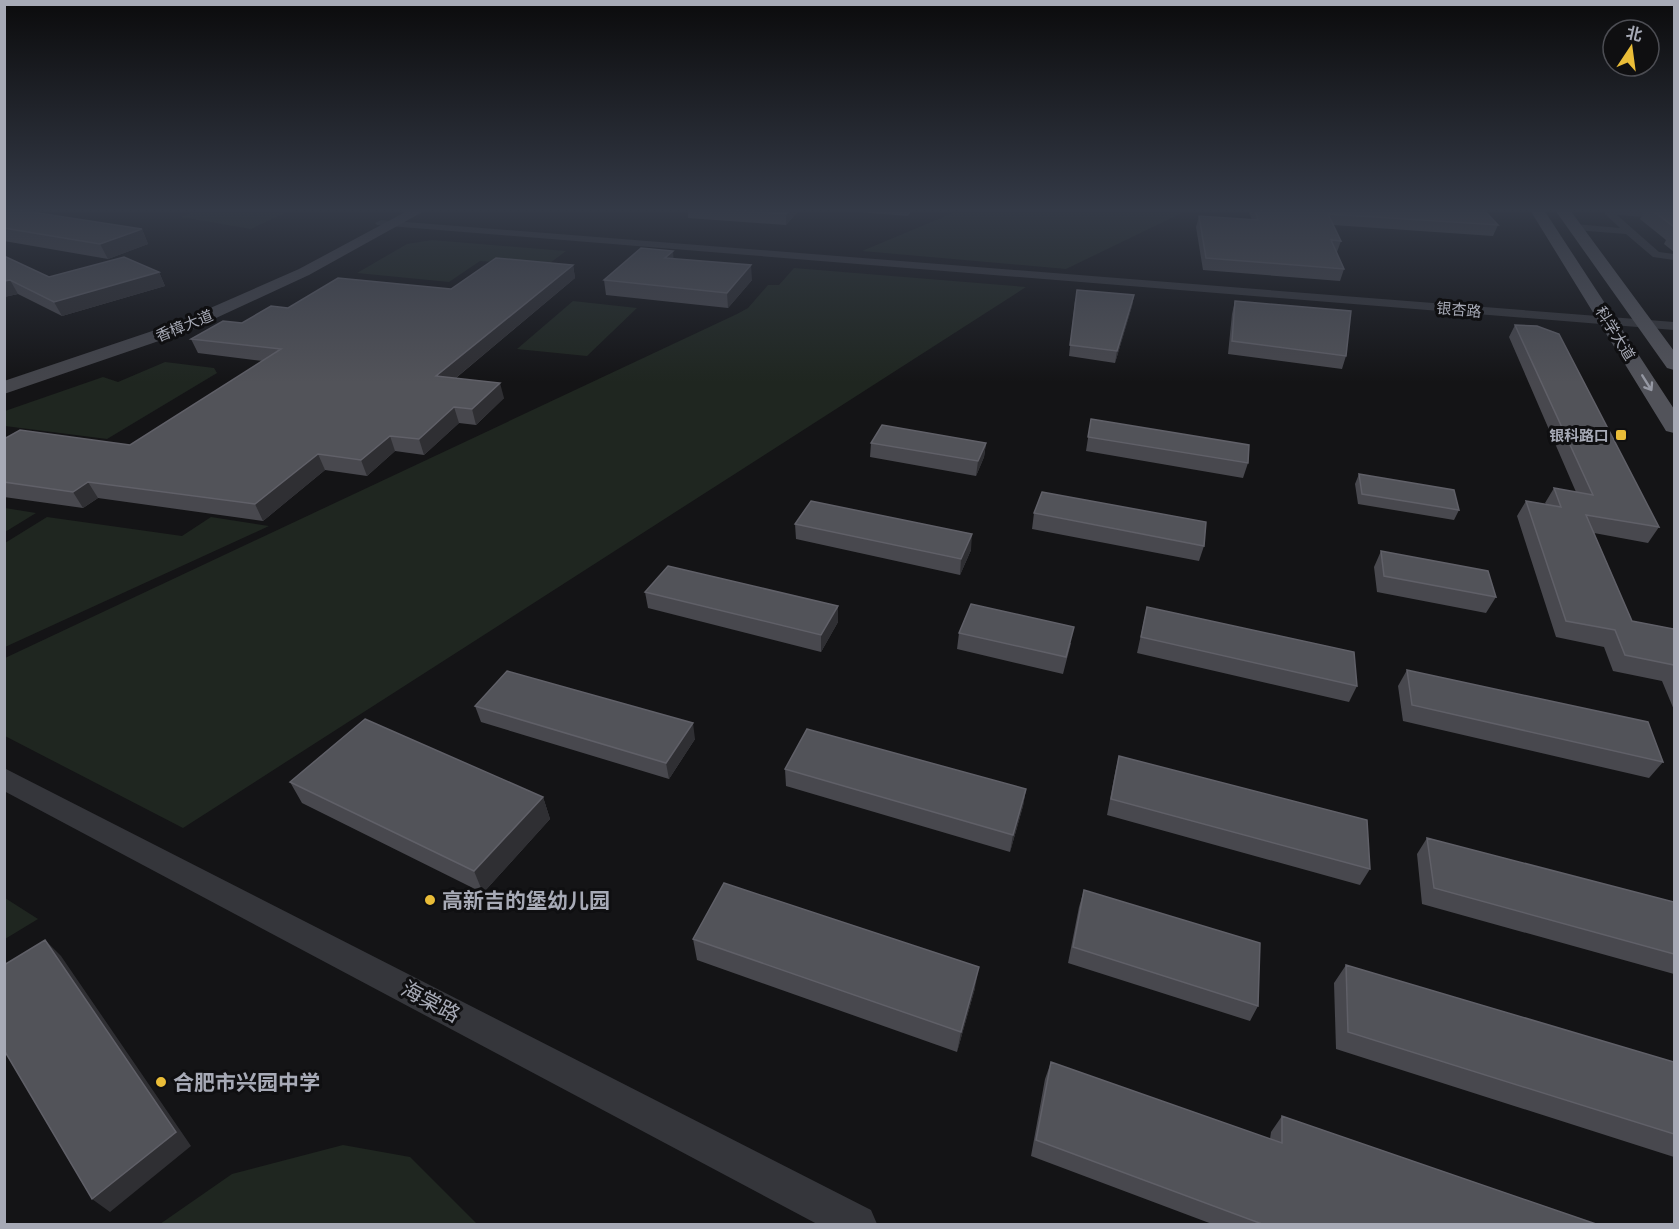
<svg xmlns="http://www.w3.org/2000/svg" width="1679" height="1229" font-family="'Open Sans','Noto Sans SC',sans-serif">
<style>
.green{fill:#1f2620}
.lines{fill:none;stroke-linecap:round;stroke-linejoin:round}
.minor{fill:#35363b;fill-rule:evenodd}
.tertiary{fill:#35363b;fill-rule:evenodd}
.secondary{fill:#44454b;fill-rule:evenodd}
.primary{fill:#52535a;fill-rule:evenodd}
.wall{fill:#48484e}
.shaded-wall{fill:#2f2f33}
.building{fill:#525359;stroke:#606068;stroke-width:1.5}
.oneway{stroke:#9699a4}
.poi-dot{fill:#eabd38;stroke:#0f0f11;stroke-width:2}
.labels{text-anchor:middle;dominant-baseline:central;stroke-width:6;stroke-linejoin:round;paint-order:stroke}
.far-street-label{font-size:15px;fill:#a7aab6;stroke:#0f0f11}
.far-poi-label{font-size:15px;font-weight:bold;fill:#a7aab6;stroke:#0f0f11;text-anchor:end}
.near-poi-label{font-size:21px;font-weight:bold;fill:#a7aab6;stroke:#0f0f11;text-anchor:start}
.near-street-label{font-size:21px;fill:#a7aab6;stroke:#0f0f11}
</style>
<rect width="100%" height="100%" fill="#141416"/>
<path class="green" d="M197,210h94l-40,19 -70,-12z
M960,210h228l-122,59 -204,-18z
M432,240l134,11 -20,15 -66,-5 -31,21 -92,-9 50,-29z
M794,268l232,19 -843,541 -178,-92v-78l732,-344 11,-6 20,-23h11z
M573,301l64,7 -50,48 -70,-7z
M165,362l49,6 3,5 -110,66 -102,-13v-15l98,-34 15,5z
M5,508l31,5 -31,19z
M47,517l135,19 29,-19 58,9 -264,121v-104z
M5,898l33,21 -33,20h-1z
M343,1145l67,12 67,67h-317l72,-50z"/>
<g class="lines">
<path class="minor" d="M1605,210l69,3v6l-57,-4 42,37 15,2v6l-21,-3 -27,-23 -51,-4 -5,-3 5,-3 45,4 -15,-14z"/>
<path class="tertiary" d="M381,220l1293,102v8l-1297,-105 -2,-2z
M4,768l867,442 6,14h-60l-813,-433z"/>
<path class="secondary" d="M409,210h17l-117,65 -121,56 -184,63v-13l172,-58 123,-54z"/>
<path class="primary" d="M1530,210h14l130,199v24l-8,-2 -3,-5z
M1555,210h15l104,141v19l-7,-2z"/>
</g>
<path class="wall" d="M4,210l138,19 6,15 -40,15 -104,-18z
M688,210h111l-13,15 -98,-7z
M834,210h78l-4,6z
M1248,210h236l14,15 -5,11 -160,-11 8,16 -4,11h-1l8,17 -4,12 -137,-11 -7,-43 3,-11 53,4z
M1645,210h29v42l-10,-8 2,-4 -26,-21z
M4,256l45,21 110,-5 6,14 -103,30 -44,-22 -14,3z
M673,259l79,21 -24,28 -122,-13 -2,-15z
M573,265l2,13 -119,100 48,20 -28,27 -17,-2 -35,32 -29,-4 -28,25 -42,-6 -62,51 -165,-23 -15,10 -79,-11v-58l126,6 133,-84 -65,-8 -7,-14 97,-31 163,-19z
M1134,295l-2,11 -17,57 -46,-7 6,-56z
M1235,301l111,55 -4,13 -114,-15 4,-40z
M1515,325l144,202 -11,16 -54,-10 38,88 42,8v81l-12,-29 -49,-10 -9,-24 -48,-10 -39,-121 9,-15 20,3 -1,-1 9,-15 22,4 -67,-155z
M1091,419l157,44 -5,15 -157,-27z
M871,443h115l-2,14 -8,19 -106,-19z
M1359,474l100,36 -5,10 -96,-16 -3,-20z
M1034,513l170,33 -5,15 -167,-32z
M795,524l176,26 -11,25 -164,-36z
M1381,551l115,46 -10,16 -109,-21 -3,-25z
M645,592l193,30 -17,30 -173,-44z
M1147,607l210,79 -8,16 -212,-49z
M959,633l112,10 -8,31 -106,-25z
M1407,670l256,92 -14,16 -246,-57 -5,-35z
M475,706l220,33 -26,40 -188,-57z
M1119,756l251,113 -10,16 -253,-70 8,-42z
M785,769l241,20 -3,17 -13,46 -224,-66z
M290,782l253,15 7,22 -67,74 -181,-90z
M1427,838l247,64v72l-252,-70 -5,-50z
M1084,890l174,116 -8,15 -182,-58 11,-56z
M693,939l282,49 -18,64 -260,-92z
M1346,965l328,97v95l-338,-108 -2,-66z
M1051,1062l219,77 1,-7 11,-16 314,108h-384l-181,-68 14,-77z"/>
<path class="shaded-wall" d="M789,210h10l-13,15v-11z
M142,229l6,15 -40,15 -8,-15z
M673,251l1,14 -9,-7z
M573,265l2,13 -135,113 -4,-15z
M751,265l1,15 -24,28 -1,-15z
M159,272l6,14 -103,30 -8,-14z
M10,280l8,14 -14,3v-16z
M1134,295l-2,11 -17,57 2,-12z
M500,383l4,15 -28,27 -4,-16z
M454,407l5,16 -35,32 -5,-16z
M390,436l5,15 -28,25 -6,-16z
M986,443l-2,14 -8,19 2,-15z
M318,454l7,16 -62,51 -8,-17z
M88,482l10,16 -15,10 -10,-16z
M972,534l-1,16 -11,25 1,-16z
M838,606v16l-17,30v-17z
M693,723l2,16 -26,40 -3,-16z
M1026,789l-3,17 -13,46 3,-17z
M543,797l7,22 -67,74 -9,-22z
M45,940l16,16 130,190 -81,66 -18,-13z
M979,967l-4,21 -18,64 4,-20z"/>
<path class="building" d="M4,210h15l123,19 -42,15 -96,-16z
M729,210h60l-3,4z
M1255,210h229l14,15 -170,-11 13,27 -10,-1 13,29 -138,-11 -7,-42 59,4z
M1652,210h22v17z
M641,248l32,3 -8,7 86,7 -24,28 -123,-13z
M4,256l45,21 75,-20 35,15 -105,30 -44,-22 -6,1z
M496,258l77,7 -137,111 64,7 -28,26 -18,-2 -35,32 -29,-3 -29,24 -43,-6 -63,50 -167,-22 -15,10 -69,-10v-43l16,-9 110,15 151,-96 -90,-10 32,-18 19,2 29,-17 17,2 50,-30 113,11z
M1077,290l57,5 -17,56 -47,-6z
M1235,301l116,10 -5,45 -114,-15z
M1515,325l22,1 22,8 100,193 -73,-12 46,106 42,8v36l-49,-10 -10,-25 -49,-9 -40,-120 35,6 -7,-19 39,7z
M1091,419l158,26 -1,18 -160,-26z
M882,425l104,18 -8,18 -107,-18z
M1359,474l95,16 5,20 -97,-16z
M1042,492l164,30 -2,24 -170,-33z
M811,501l161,33 -11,25 -166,-35z
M1381,551l107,20 8,26 -112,-21z
M668,566l170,40 -17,29 -176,-43z
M971,604l103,23 -8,30 -107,-24z
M1147,607l207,45 3,34 -216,-49z
M1407,670l241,52 15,40 -251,-57z
M507,671l186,52 -27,40 -191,-57z
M365,719l178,78 -69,74 -184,-89z
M807,729l219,60 -13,46 -228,-66z
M1119,756l248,64 3,49 -259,-70z
M1427,838l247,64v52l-240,-66z
M724,883l255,84 -18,65 -268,-93z
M1084,890l176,53 -2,63 -185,-59z
M45,940l131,192 -84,67 -88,-149v-85z
M1346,965l328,97v72l-326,-102z
M1051,1062l231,81v-27l314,108h-334l-226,-84z"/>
<defs><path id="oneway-shaft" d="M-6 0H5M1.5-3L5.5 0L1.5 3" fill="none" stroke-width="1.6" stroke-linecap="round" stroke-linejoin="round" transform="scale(1.5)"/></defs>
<use class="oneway" href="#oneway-shaft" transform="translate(1647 383) rotate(58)"/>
<linearGradient id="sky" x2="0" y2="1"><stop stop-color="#0b0b0c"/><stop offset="0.55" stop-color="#343a47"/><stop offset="1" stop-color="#343a47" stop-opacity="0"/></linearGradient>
<rect width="1679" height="382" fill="url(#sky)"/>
<g class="poi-dot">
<rect x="1615" y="429" width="12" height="12" rx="3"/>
<circle cx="430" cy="900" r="6"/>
<circle cx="161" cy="1082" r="6"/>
</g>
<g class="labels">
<g class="far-street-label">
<text transform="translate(1459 309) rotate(5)">银杏路</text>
<text transform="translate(184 325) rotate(-22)">香樟大道</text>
<text transform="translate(1616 333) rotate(58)">科学大道</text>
</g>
<g class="far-poi-label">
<text x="1609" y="435">银科路口</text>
</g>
<g class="near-poi-label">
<text x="442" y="900">高新吉的堡幼儿园</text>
<text x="173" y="1082">合肥市兴园中学</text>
</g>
<g class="near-street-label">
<text transform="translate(431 1001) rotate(28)">海棠路</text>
</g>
</g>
<rect width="1679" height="1229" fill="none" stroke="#a7aab6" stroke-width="12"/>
<g transform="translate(1631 48) rotate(13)"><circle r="28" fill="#0f0f11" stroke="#4c4d53" stroke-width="1.5"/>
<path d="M0-4.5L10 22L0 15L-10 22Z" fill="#eabd38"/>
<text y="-9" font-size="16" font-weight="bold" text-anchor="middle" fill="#a7aab6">北</text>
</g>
</svg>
